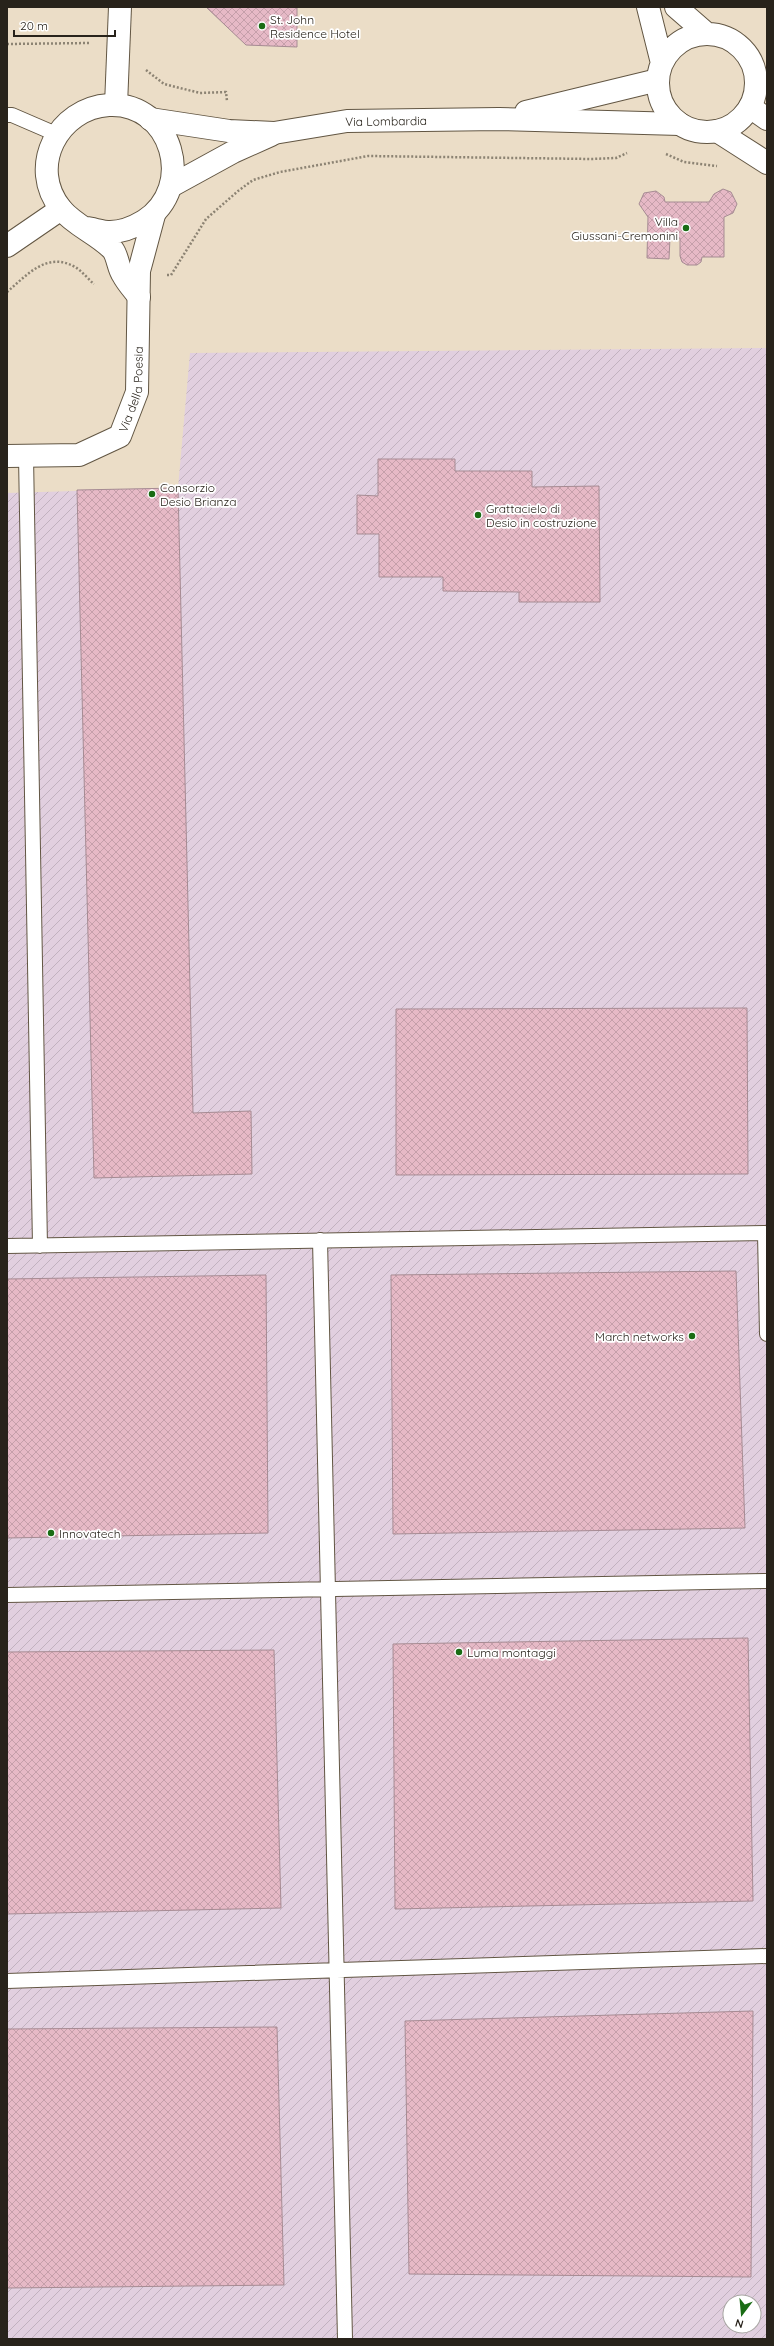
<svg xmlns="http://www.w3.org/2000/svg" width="774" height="2346" font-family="Quicksand,sans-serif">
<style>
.industrial{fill:url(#industrial-furrows);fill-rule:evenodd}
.building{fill:url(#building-cross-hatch);stroke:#a68b93}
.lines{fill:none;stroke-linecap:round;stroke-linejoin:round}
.lane-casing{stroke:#625643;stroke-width:16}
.street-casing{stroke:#625643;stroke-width:24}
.secondary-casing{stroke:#625643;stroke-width:24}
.path{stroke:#8c8373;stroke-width:2.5;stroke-dasharray:2 2;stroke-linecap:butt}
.lane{stroke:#fff;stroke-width:14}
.street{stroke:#fff;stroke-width:22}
.secondary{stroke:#fff;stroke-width:22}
.poi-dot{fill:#196c14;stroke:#fff;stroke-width:1.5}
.labels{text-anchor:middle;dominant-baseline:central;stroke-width:3.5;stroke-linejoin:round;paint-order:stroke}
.poi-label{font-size:12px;fill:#28231b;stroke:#fff;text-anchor:start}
.street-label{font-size:12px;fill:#28231b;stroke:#fff}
</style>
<defs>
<pattern id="industrial-furrows" width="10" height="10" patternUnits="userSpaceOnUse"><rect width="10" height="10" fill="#e1cfdf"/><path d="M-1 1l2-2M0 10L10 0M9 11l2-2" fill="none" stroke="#c1b1bf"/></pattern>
<pattern id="building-cross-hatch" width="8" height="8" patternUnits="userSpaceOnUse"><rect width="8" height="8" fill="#e6b9c6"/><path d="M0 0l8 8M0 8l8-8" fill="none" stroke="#c59faa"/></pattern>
</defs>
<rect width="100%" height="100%" fill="#ebddc7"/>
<path class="industrial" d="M767,348v1991h-760v-1846l171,-5 12,-135zM730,2302h24v24h-24z"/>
<path class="building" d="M206,7h91v40l-51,-2z
M723,189l8,3 6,12 -4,9 -9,4v40h-22l-1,5 -4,3h-10l-5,-3 -2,-6v-18h-10l-1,21 -22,-1 1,-41 -9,-13 5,-11 12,-2 8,6 1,5h44l5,-8z
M378,459h77v12h77v16l67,-1 1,116h-81v-10l-76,-1v-14h-64v-43h-22v-39l21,1z
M178,488l15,625 58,-2 1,63 -158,4 -17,-688z
M747,1008l1,166 -352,1v-166z
M736,1271l9,257 -352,6 -2,-259z
M266,1275l2,258 -261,5v-259z
M748,1638l5,263 -358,8 -2,-265z
M274,1650l7,258 -274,6v-262z
M753,2011l-2,266 -342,-3 -4,-253z
M277,2027l7,258 -277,3v-259z"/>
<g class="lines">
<g class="lane-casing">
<path id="lane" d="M7,115h5l44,19
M26,456l14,790
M320,1240l25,1099
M7,1246l758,-13 2,101
M7,1595l760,-14
M7,1981l760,-25"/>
</g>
<g class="street-casing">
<g id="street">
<path d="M116,105l4,-98"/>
<path d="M750,107l17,12"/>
<path d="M526,112l132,-32"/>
<path id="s1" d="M150,119l79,12 45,2 73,-12 152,-2 181,5"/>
<path d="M717,131l50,32"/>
<path d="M171,186l62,-34 38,-17"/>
<path d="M86,228c8,1 17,4 24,4 13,0 24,-5 34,-11 53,-34 28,-119 -35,-116 -51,3 -82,62 -48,104 14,17 37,25 52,41 5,7 5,18 10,25 4,8 11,15 16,22"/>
<path d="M7,246l54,-37"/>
<path id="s2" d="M7,456l72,-1 41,-19 17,-44 2,-121 15,-56"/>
</g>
</g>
<g class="secondary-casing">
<path id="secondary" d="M648,7l14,56
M676,7l31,27
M658 83a49 49 0 1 1 98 0a49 49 0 1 1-98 0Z"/>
</g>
<path class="path" d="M7,44l84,-1
M146,70l18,14 36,9 26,-1 1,9
M666,154l18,8 33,4
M167,275h4l35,-56 32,-28 15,-11 27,-8 88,-16 224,3 24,-1 11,-5
M7,292c20,-17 40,-41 68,-25 7,4 13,12 19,17"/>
<use href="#lane" class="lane"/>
<use href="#street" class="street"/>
<use href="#secondary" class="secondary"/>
</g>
<g class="poi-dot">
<circle cx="262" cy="26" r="4"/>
<circle cx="686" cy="228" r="4"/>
<circle cx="152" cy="494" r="4"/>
<circle cx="478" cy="515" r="4"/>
<circle cx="692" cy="1336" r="4"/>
<circle cx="51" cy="1533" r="4"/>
<circle cx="459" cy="1652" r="4"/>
</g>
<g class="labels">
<g class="poi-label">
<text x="270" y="19">St. John<tspan x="270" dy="14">Residence Hotel</tspan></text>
<text x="678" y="221" text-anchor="end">Villa<tspan x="678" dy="14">Giussani-Cremonini</tspan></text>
<text x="160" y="487">Consorzio<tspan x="160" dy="14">Desio Brianza</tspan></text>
<text x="486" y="508">Grattacielo di<tspan x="486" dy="14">Desio in costruzione</tspan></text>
<text x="684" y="1336" text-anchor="end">March networks</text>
<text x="59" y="1533">Innovatech</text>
<text x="467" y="1652">Luma montaggi</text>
</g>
<g class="street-label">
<text stroke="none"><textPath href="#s1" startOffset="238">Via Lombardia</textPath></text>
<text stroke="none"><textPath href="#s2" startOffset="166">Via della Poesia</textPath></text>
</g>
</g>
<rect width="774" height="2346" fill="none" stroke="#28231b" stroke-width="16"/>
<g transform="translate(742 2314) rotate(196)"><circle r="19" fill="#ffffff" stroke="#a9a7a4"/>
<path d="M0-3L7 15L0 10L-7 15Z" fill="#196c14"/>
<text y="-6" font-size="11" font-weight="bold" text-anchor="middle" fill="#28231b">N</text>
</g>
<path d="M14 30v6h101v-6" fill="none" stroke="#28231b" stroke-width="2"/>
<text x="20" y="30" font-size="12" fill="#28231b" stroke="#ffffff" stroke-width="3" paint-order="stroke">20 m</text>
</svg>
